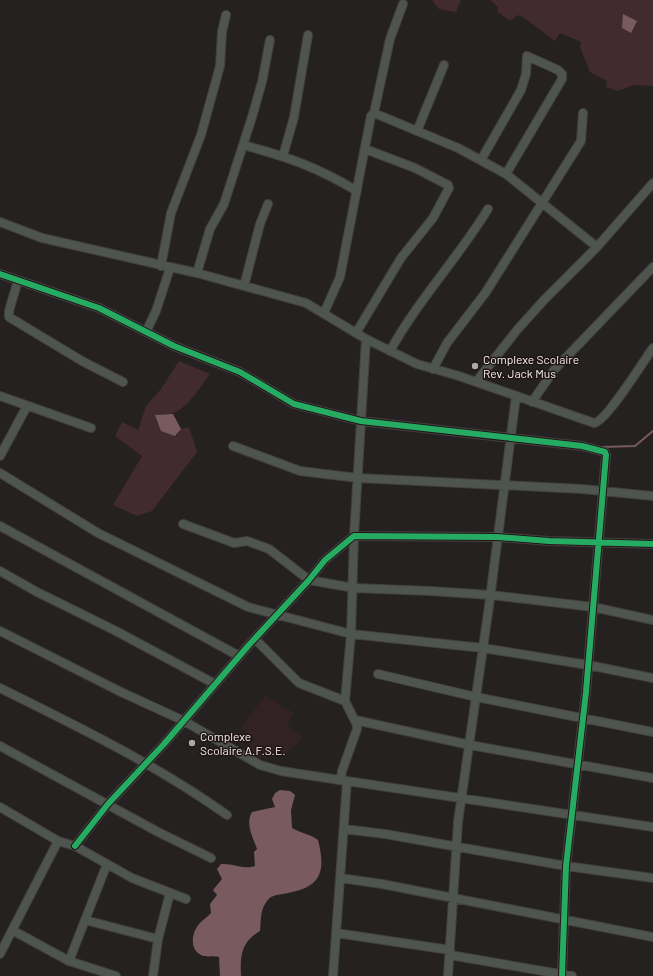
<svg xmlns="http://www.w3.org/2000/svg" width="653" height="976" font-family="Barlow,sans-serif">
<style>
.built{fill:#322224}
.green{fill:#412b2e}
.water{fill:#795b5f}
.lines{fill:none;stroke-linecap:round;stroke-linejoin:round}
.stream{stroke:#795b5f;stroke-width:2}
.minor-casing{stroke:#423f3f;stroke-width:10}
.minor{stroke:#4e554e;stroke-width:8}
.cycleway-casing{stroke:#201516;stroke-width:8}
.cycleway{stroke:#26ab63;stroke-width:6}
.poi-dot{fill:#aea7a8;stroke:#201516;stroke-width:1.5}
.labels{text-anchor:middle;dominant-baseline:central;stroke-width:3;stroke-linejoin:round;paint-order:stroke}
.poi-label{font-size:12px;fill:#f7eff0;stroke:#201516;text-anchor:start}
</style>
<rect width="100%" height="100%" fill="#262121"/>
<path class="built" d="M265,695l29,18 -7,12 16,13 -18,17 -6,-7 -3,4 -3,-1 -7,9 -5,-4 -5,7 -14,-8 13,-17 -14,-10z"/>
<path class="green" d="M432,0h29l-5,12 -17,-3z
M490,0h163v86l-20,-1 -15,6 -12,-4 1,-6 -17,-9 -10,-25 1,-5 -21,-9 -5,8 -28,-21 -9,-5 -8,6 -12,-9v-5z
M179,361l31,13c-8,11 -23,34 -36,39 -5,2 -13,1 -18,2l20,21 5,-7 8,-2 8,25 -45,59 -15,5 -24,-11 29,-49 -27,-20 7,-14 16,8 8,-24 15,-17z"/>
<path class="water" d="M623,14l14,7 -6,12 -9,-5z
M173,414l8,15 -6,7 -14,-5 -6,-16z
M280,790l10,1 5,4 -4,15 1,18c9,5 18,6 26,12 9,35 1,48 -35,54 -6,1 -12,1 -16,7 -7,9 -6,19 -7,30 -19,11 -20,25 -19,45h-21l-1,-19c-6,-2 -12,1 -18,-2 -12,-6 -9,-23 -2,-31 3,-4 9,-7 12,-11l-1,-9 7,-9 -4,-5 9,-11 -5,-10 4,-5c12,-1 23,6 34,2l-1,-14 3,-3c-4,-12 -12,-25 -5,-37l23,-5 -3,-8 3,-6z"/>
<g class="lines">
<path class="stream" d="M601,447l34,-1 18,-15"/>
<g class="minor-casing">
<path id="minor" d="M374,113l84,35 48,26 91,73
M417,131l27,-66
M243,145c45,12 74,22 114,46
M283,156l11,-39 14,-82
M481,160l40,-70 5,-16 1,-18 31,14 4,4v5l-56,95
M0,222l42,16 155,35 109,30 60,36 51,25 42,12 135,47c12,-1 50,-63 59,-75
M161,266l10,-53 30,-78 19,-69 2,-34 4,-17
M197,273l13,-44 14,-25 28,-87 10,-35 8,-42
M0,274l99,34 75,38 66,26 54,32 67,17 221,25 23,6 1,3 -20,237 -20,174 -4,110
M18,280l-9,31v6l73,44 41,21
M244,286l16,-62 8,-20
M324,313l16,-36 31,-161 3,-3 16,-74 13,-35
M146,332l10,-21 14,-43
M356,333l45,-75 32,-40 16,-30 -1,-3 -33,-17 -50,-19
M390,351c28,-51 68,-93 98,-142
M433,369l14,-26 39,-51 95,-151 2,-28
M476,382l41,-52 27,-30 53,-53 56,-64
M0,396l91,32
M532,402l22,-32 99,-103
M233,446l67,25 58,7 224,11 71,7
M0,456l27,-50
M0,473l98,60 150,74 103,27 132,14 105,17 65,13
M183,524l51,19 13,-2 22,8 40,31 45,8 76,3 61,4 102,12 60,13
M0,526l239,130
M0,571l37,21 77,38 101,54
M0,631l121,61 63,29 76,44 21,6 65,10
M255,639l44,44 46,18
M378,674l98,23 177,35
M0,688c79,39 155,76 227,127
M355,720l115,25 183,33
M0,746l158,86 53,26
M341,780l1,-9 15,-42v-4l-12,-24 6,-67 3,-98 12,-197
M0,807l58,34 17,5 57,32 54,21
M344,829l41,5 181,32 87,12
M75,846l33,-42 56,-60 84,-98 61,-66 16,-20 29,-24 143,1 52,4 104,3
M340,878l42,6 271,53
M85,920l73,19
M12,930l57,31 47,15
M336,933l114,17
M0,954l58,-113
M450,955l122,21
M69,961l38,-97
M153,976l5,-37 12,-46
M333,976l14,-195 306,46
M448,976l10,-154 31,-216 27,-210"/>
</g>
<use href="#minor" class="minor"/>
<g class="cycleway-casing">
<path id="cycleway" d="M0,274l99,34 75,38 66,26 54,32 67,17 221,25 23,6 1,3 -20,237 -20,174 -4,110
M75,846l33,-42 56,-60 84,-98 61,-66 16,-20 29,-24 143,1 52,4 104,3"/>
</g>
<use href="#cycleway" class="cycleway"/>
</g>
<g class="poi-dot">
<circle cx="475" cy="366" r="4"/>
<circle cx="192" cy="743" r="4"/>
</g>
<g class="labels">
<g class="poi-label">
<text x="483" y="359">Complexe Scolaire<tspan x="483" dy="14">Rev. Jack Mus</tspan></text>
<text x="200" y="736">Complexe<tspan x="200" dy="14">Scolaire A.F.S.E.</tspan></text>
</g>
</g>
</svg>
